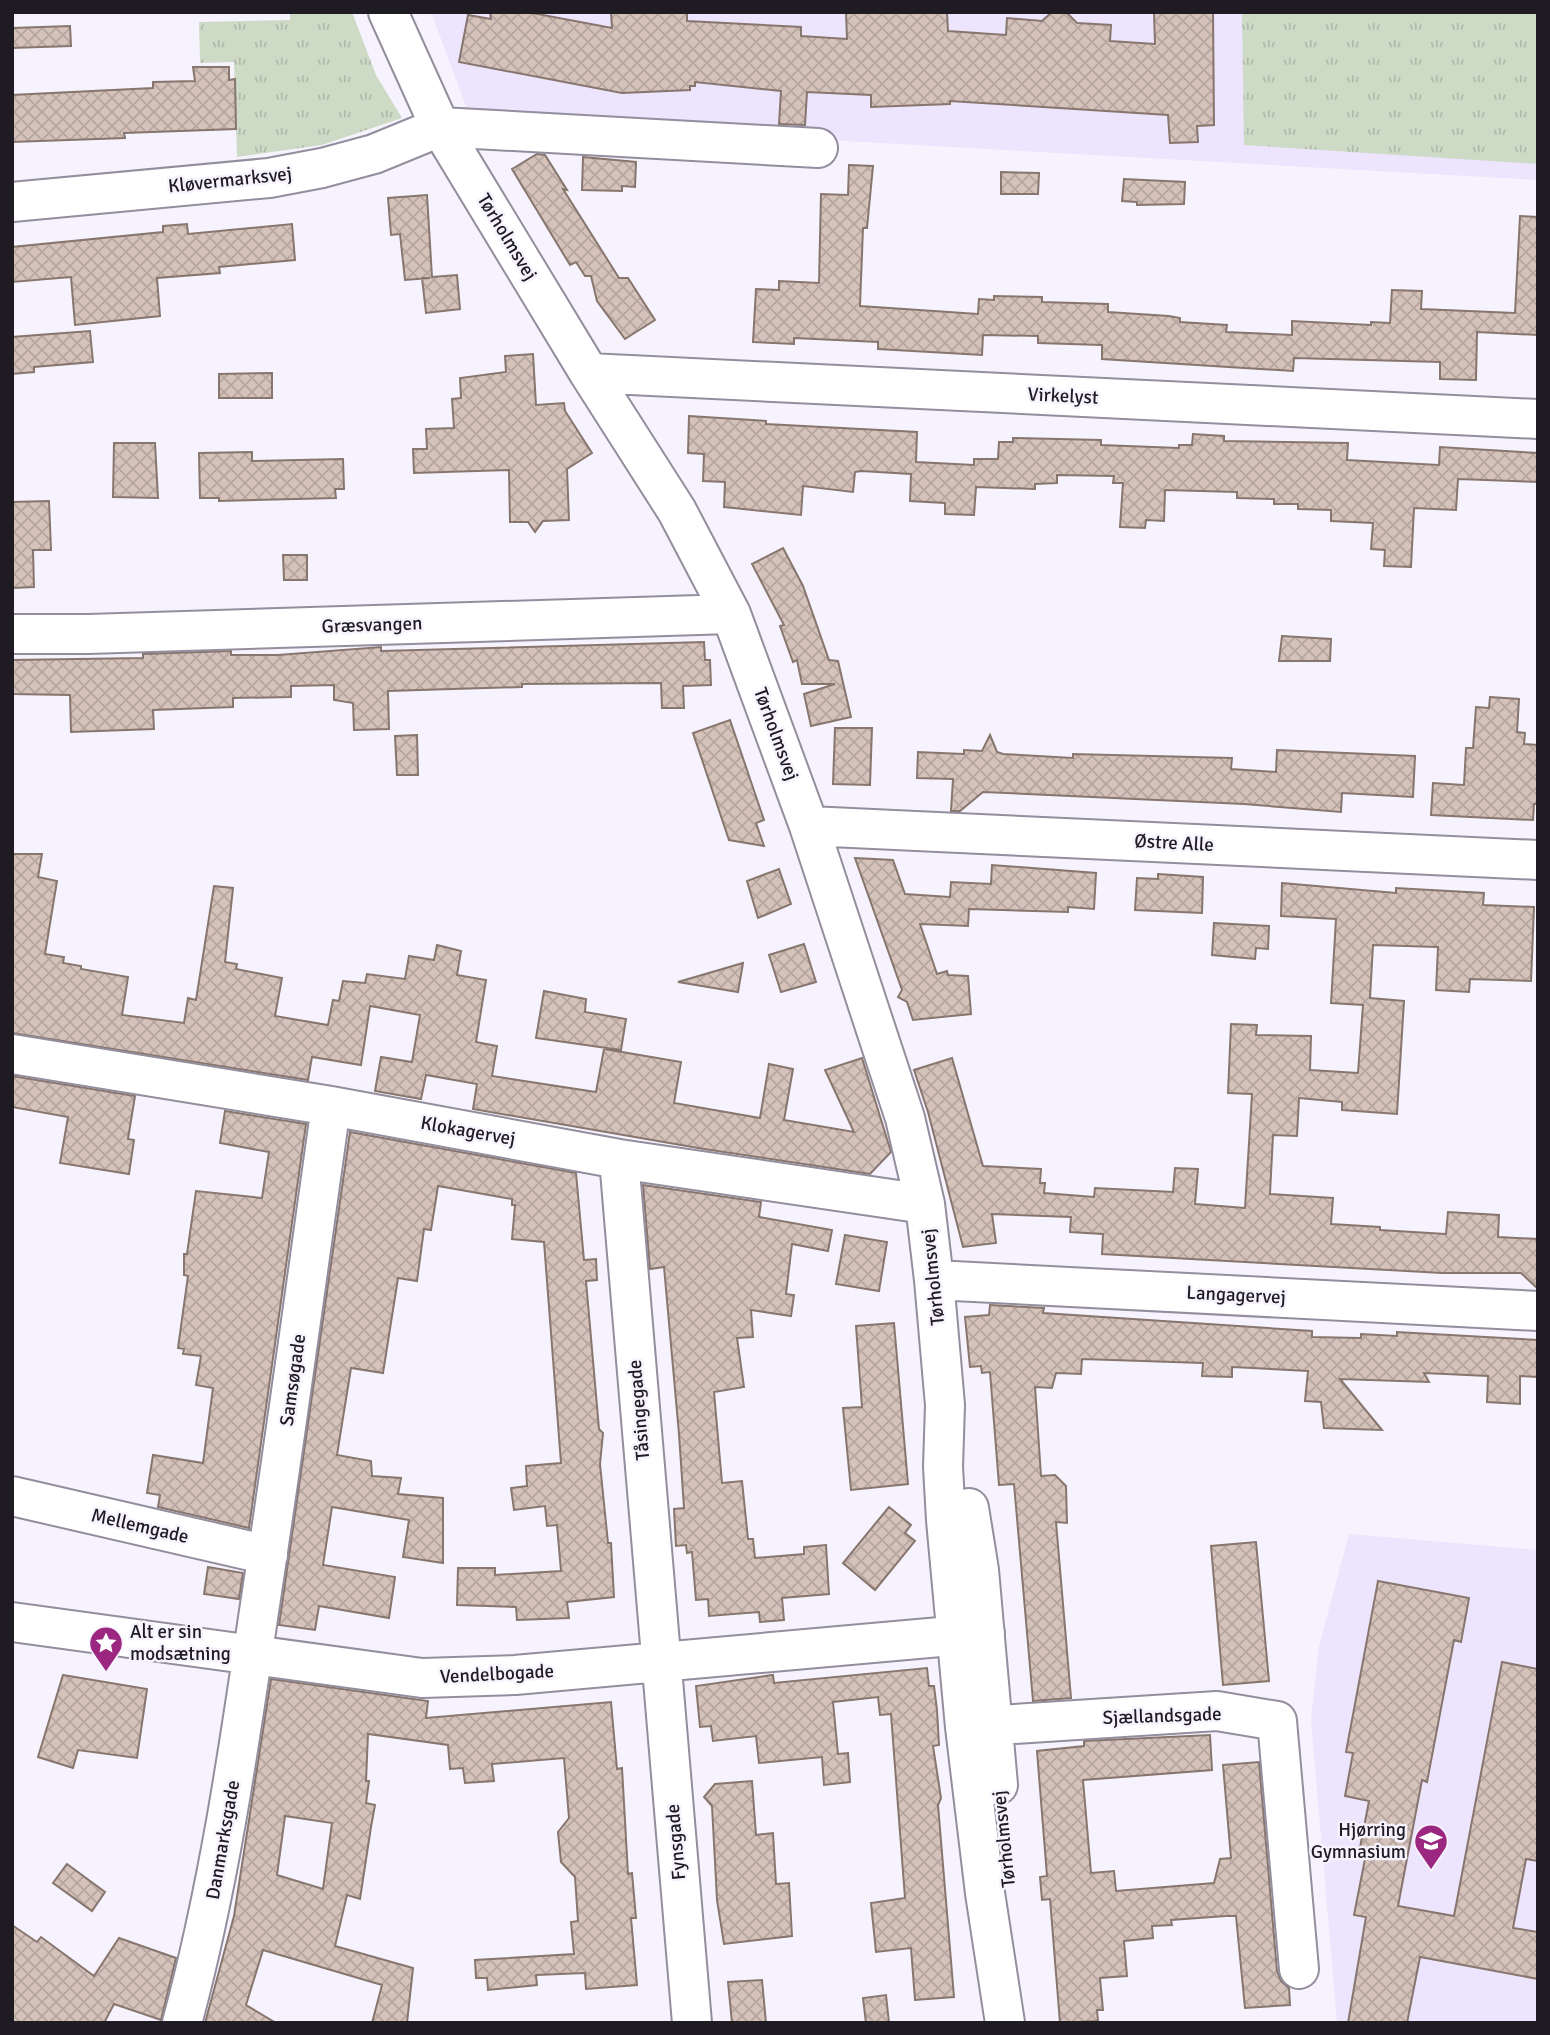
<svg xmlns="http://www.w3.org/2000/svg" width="1550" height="2035" font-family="Signika,sans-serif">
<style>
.built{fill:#ede4fd}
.grass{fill:url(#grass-tufts)}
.building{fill:url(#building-cross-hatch);stroke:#87766e;stroke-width:2;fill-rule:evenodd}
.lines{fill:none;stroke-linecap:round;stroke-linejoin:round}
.minor-casing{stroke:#938d9d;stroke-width:42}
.minor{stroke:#fff;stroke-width:38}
.labels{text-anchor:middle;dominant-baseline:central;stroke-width:5;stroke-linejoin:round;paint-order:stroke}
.street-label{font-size:19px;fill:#1e1c22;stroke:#f7f3fe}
.poi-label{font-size:19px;fill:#1e1c22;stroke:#f7f3fe;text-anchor:start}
</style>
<defs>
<pattern id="grass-tufts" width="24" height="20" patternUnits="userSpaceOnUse" patternTransform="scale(1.75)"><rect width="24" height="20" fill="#cddac5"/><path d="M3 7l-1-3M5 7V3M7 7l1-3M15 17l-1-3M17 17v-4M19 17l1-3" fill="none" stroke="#b0baa9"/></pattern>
<pattern id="building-cross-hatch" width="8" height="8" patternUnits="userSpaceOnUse" patternTransform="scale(1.75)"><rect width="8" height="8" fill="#d5c2ba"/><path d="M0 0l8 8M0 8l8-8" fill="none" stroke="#b6a6a0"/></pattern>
</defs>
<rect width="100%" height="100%" fill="#f7f3fe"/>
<path class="built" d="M431,12h1107v168l-1067,-60z
M1349,1534l189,16v473h-201l-26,-303 8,-74z"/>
<path class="grass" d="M290,12h62l24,63 26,43 -80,27 -85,12 -3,-95 -34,1 -1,-41 91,-2z
M1242,12h296v152l-294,-19z"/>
<path class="building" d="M490,12h37l85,16 -1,-16h76v9l114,6v9l46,3 -1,-27h101l1,19 58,4 1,-17 35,3 10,-9h14l11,11 34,2 -1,16 45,3 -1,-32h59l1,113 -17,1 1,16 -28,1 -2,-28 -218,-14v3l-79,3v-12l-64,-3 -2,33 -26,-1 2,-33 -86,-9v4h-5v4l-68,3 -163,-31 9,-47 23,4z
M70,26l1,20 -59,2v-20z
M193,67h36v13l6,-1 1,50 -112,4 1,5 -113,4v-47l141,-7v-6l42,-1z
M537,154l8,1 22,35 -4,-1 56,89h9l27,42 -30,19 -28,-38 -6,-25h-6l-9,-14 -6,3 -58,-96z
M583,157l53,5 -1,25 -13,-1v5l-40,-1z
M849,165l24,1 -6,62h-4l-3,78 118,8 1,-15 15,1v-4l48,1v5l66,2v8l61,4 11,2v4l47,3 -1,7 66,3v-14l79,4v-3l19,1 2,-33 30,1 -1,18 94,4 5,-97 18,1v118l-61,-3 -1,48 -36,-1v-17l-146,-4 -1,13 -191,-12v-14l-64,-2v-7l-55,-1 -1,20 -104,-6v-7l-84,-4v6l-41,-2 3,-53 23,1v-9l40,2 2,-89 27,1z
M1001,172l38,1 -1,21h-37z
M1124,179l61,3 -1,22 -47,1v-3l-15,-1z
M427,195l5,82 25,-2 3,34 -34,4 -4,-35h8l-25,2 -5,-46 -9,1 -3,-37z
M187,224l1,10 104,-10 3,36 -76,7 1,6 -63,5 3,38 -85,9 -4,-48 -59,5v-35l151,-15v-6z
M90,331l3,31 -59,5v5l-22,2v-37z
M533,354l3,51 28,-2 1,8 27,42 -25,16 2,51 -26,1 -8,11 -7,-10h-18l-1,-52 -95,3 -1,-24h14l-1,-20 28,-1 -2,-29 9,-1 -1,-20 46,-6 -1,-16z
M272,373v25h-53v-24z
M689,416l77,5v3l151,8 -1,30 58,3v-6h24l1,-17h14v-4l88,2v5l78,3v-3h13l1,-11 31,2v5l124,2 -1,17 92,5 1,-18 98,6v29l-80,-3 -2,31 -42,-2 -3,59 -27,-1 1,-16 -14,-1 2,-26 -42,-2v-11l-33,-1v-5h-24v-5l-37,-1v-6l-72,-2 -1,31 -18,-1 -1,8 -25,-1 3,-44h-10l1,-7 -57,-1v8l-22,1v5l-59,-2 -2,28 -29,-1v-11l-35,-2 1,-27 -50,-3 -6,1 -2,20 -50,-6 -2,29 -77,-8 1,-25 -22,-1 1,-27 -16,-1z
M114,443h41l3,55 -45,-1z
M252,452v9l91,-2 1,30h-9l1,9 -117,3v-3h-19l-1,-45z
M49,501l2,49h-18l1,37 -22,1v-86z
M783,548l20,38 26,74 9,1 13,56 -40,9 -7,-32 31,-10h-33l-5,-24 -4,2 -13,-36 4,-1 -32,-61z
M283,555h24v25h-23z
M1282,636l49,3 -1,22h-51z
M704,642l1,18h5l1,25 -28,1 1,22h-22l-1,-25 -139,1v3l-134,4 1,38 -35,1 -1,-27 -19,-3v-15l-43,1v11l-58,1v9l-80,3 1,19 -83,3 -1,-37 -58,-1v-34l131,-2v-4l88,-3v4h47l103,-8v4z
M1490,697l29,2 -2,33 8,1 -1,11 14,1v59h-4l-1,16 -102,-5 2,-32 31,2 2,-37h7l3,-41 13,1z
M730,720l34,100 -8,3 8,23 -35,-6 -36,-107z
M835,728h37l-2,57 -37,-1z
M417,735l1,40h-21l-2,-39z
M990,735l7,17 6,2 70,4v-4l159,4 -1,11 45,3 1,-22 138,6 -2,41 -71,-4 -1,19 -97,-8 -261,-12 -23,19h-9l2,-32 -36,-1 1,-26 46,2v-4l18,1z
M12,854h30l-4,23 19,4 -12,73 19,3 -1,6 18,3v3l47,8 -6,38 62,8 4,-25 8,2 18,-114 19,2 -8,74 12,2 -1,5 46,9 -7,38 53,9 5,-25 6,1 4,-20 22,2 2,-9 38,5 4,-23 25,4 3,-15 24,6 -4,24 29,5 -10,62 21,4 -5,30 104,16 8,-43 77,13 -7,41 86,15 9,-54 24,5 -9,51 70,12 -29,-62 37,-12 29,94 -21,22 -166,-25 -231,-40 4,-25 -51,-9 -5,24 -46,-8 6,-34 31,5 8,-47 -50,-9 -9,59 -49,-8 -4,23 -296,-47z
M855,858l38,2 12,34 45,3 1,-15 40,2 1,-19 104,8 -2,36 -26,-2v5l-99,-3 -1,17 -48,-2 17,50 10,-3 1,4 20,1 3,38 -58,6 -6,-18 -9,-5 4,-7z
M779,869l12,35 -33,14 -11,-37z
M1158,874l45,3 -1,36 -67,-3 2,-32 21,1z
M1282,883l114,10v-5l88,5 -1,12 51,2 -3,74 -61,-2 -1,13 -33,-2 2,-43 -65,-2 -3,53 34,3 -7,113 -55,-4v-8l-43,-4 -2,38 -24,-1 -3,59 63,4 -2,26 49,3v3l66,4 2,-22 51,3 -1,22 40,2v50l-17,-16h-79l-340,-19 1,-20 -33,-2 1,-15 -79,-3 4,29 -33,4 -35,-135 -14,-42 38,-12 31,108 58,3 -1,14h5l-1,10 50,4 1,-9 78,4 2,-24 23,1 -3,35 50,4 7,-114 -24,-1 3,-69 26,1 -1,10 55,1 -1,34 48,3 5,-68 -32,-2 5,-84 -55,-3z
M1214,923l55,3 -1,23 -12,-1 -1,11 -43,-4z
M804,944l12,38 -35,10 -12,-37z
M743,963l-5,29 -60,-10z
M544,991l42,8 -1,13 41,7 -5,31 -85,-12z
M12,1076l123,20 -7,43 6,1 -5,34 -69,-11 8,-46 -56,-10z
M225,1111l81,13 -57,404 -91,-21 2,-12 -13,-2 6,-38 50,8 10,-75 -17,-3 5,-29 -18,-2 1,-5 -6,-1 10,-72 -4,-1v-21h3l9,-63 66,7 7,-46 -49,-9z
M350,1132l226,41 8,87 12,-1 1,21 -11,1 13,148 4,4 -3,31 8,79h3l3,54 -47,5 2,16 -52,2 -1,-13 -59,-2 1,-37h37v7l66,-4 -4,-46 -10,1 -2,-20 -31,4 -3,-22 16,-2 -1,-20 35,-3 -17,-221 -32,-3 3,-34h-3v-6l-74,-13 -7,44 -7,-1 -7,52 -19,-3 -15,95 -32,-5 -14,87 34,6 1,15 29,2 -3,16 45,4v65l-40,-6 6,-37 -77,-13 -9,58 72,12 -6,41 -70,-12 -4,24 -36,-5z
M643,1185l118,17 -2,15 73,13 -4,21 -36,-7 -6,50 8,1 -3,21 -40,-6 2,27 -16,1 7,49 -30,5 8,91 20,-2 6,58h5l2,19 49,-4v-7l22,-2 3,49 -47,4 2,22 -24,2 -1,-10 -50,4 -1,-17 -12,1 -4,-48 -5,1 -1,-8 -10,1 -2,-37 10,-1 -5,-74 -15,-167 -14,2z
M845,1235l42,7 -8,49 -43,-7z
M990,1305l54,3 -1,5 269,18v6l49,1v-4l36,2v-4l141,8v37l-18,-1v28l-33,-2 1,-26 -64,-3 5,9 -89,-3 42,51 -58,-2 -3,-26 -16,-1 3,-30 -76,-4v10l-30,-1 1,-13 -121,-4 -1,15 -25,-1 -4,15 -17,-1 6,89 14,-1 11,11 1,37 -11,-1 15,176 -38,3 -19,-217 -15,1 -9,-113 -8,1 -1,-7 -11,1 -5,-50 24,-2z
M894,1323l14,161 -57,6 -8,-82 19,-1 -6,-81z
M889,1507l22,18 -6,8 10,8 -40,49 -32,-27z
M1256,1542l13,139 -46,4 -12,-139z
M208,1567l35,6 -4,26 -35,-5z
M1378,1581l91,17 -8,44 -7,-2 -27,142 -5,-2 -24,126 56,10 48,-254 36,7v192l-12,-2 -13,69 25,4v47l-118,-22 -13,66h-59l18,-106 -12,-2 11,-56 -7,-1 11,-57 -24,-5 8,-43 -7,-1z
M927,1668l2,18h5l3,24 2,35 -6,1 8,52 -3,7 16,192 -39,3 -4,-52 -35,4 -5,-49 34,-5 -14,-184 -11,1 -2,-18 -45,5 5,52 10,-1 2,29 -26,3 -2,-28 -63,6 -3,-27 -43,5 -2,-15 -11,1 -4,-41 77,-11 1,8z
M63,1675l84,14 -10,69 -59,-8 -5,18 -35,-11z
M271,1679l157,22 -2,17 185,-16 6,67 5,-1 6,106 4,-1 4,45h-5l6,67 -51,4 -1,-16 -49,2 1,10 -49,5 -1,-12h-11l-1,-18 99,-6 -3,-32 7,-1 -3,-44 -14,-15 -3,-30 11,-14 -5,-60 -72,6 2,17 -29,2 -2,-15 -13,1 -2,-24 -80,-11 -2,47h3l-3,22 9,2 -4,22 -11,72 -13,-4 -12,51 78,22 -6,55h-35l10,-38 -119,-35 -17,55 30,18h-71l29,-107zM285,1816l47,7 -9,66 -46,-14z
M1210,1735l2,35 -129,10 8,93 23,-2 2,20 98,-8 6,-24 11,-1 -8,-93 36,-3 18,209 4,10 8,7 1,17 -45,3 -9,-92h-10l-55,4 1,5 -20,1 1,12 -29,3 3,35 -27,2 3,32h-6l1,11 -38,2 -10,-124 -8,1 -2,-23 7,-1 -10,-125 47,-5v-5z
M752,1781l4,54 17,-2 3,51 13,-1 3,53 -68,8 -7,-44 -5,-94 -8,-9 11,-13z
M67,1864l38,28 -13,19 -39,-28z
M12,1925l25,17 4,-5 53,39 25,-38 57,20 -15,62 -47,-16 -10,19h-92z
M762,1980l4,43h-34l-4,-41z
M886,1995l3,28h-23l-3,-25z"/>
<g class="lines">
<g class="minor-casing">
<path id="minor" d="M388,12l52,115 149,246 88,138 54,103 78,212 96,292 20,86 9,76 11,125 -2,62 3,53 19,207 20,166 20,130
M12,202l257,-24 53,-10 52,-14 66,-27 378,21
M589,373l949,46
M12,634h76l643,-20
M809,826l729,34
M12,1054l319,52 288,53 306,45
M619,1159l73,864
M934,1280l604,31
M12,1496l256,59
M969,1508l10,62 19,215
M12,1622l410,56 93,-3 470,-42
M967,1727l250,-16 60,10 22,248
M182,2023c36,-133 56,-269 76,-405 26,-170 49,-341 73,-512"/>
</g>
<use href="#minor" class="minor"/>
</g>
<defs>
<g id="sight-pin" transform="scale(1.75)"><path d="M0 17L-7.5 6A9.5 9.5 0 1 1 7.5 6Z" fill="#9c2781" stroke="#f7f3fe"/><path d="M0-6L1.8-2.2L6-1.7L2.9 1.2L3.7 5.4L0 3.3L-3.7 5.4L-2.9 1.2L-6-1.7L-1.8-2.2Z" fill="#fff"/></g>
<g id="school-pin" transform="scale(1.75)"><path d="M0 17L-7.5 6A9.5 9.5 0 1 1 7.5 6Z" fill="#9c2781" stroke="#f7f3fe"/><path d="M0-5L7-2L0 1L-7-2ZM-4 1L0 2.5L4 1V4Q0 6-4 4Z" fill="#fff"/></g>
</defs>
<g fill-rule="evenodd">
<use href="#sight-pin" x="106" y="1643"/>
<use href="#school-pin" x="1431" y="1841"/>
</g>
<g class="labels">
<g class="street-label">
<text transform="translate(230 180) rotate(-6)">Kløvermarksvej</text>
<text transform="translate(507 237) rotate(59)">Tørholmsvej</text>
<text transform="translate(1063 396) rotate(3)">Virkelyst</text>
<text transform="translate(372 625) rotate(-2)">Græsvangen</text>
<text transform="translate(776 734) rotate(70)">Tørholmsvej</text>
<text transform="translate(1174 843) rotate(3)">Østre Alle</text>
<text transform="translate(468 1131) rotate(10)">Klokagervej</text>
<text transform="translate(933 1277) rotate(-96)">Tørholmsvej</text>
<text transform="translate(1236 1295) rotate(3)">Langagervej</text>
<text transform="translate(293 1380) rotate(-82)">Samsøgade</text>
<text transform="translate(639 1410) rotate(-95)">Tåsingegade</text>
<text transform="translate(140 1526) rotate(13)">Mellemgade</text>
<text transform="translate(497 1674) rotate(-3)">Vendelbogade</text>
<text transform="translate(1162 1716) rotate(-2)">Sjællandsgade</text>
<text transform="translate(1004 1839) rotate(-96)">Tørholmsvej</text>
<text transform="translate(223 1840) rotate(-80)">Danmarksgade</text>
<text transform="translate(676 1842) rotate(-95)">Fynsgade</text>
</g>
<g class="poi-label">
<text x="130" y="1632">Alt er sin<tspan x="130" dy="22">modsætning</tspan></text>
<text x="1406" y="1830" text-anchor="end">Hjørring<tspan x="1406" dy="22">Gymnasium</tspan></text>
</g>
</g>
<rect width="1550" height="2035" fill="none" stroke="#1e1c22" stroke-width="28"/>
</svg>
